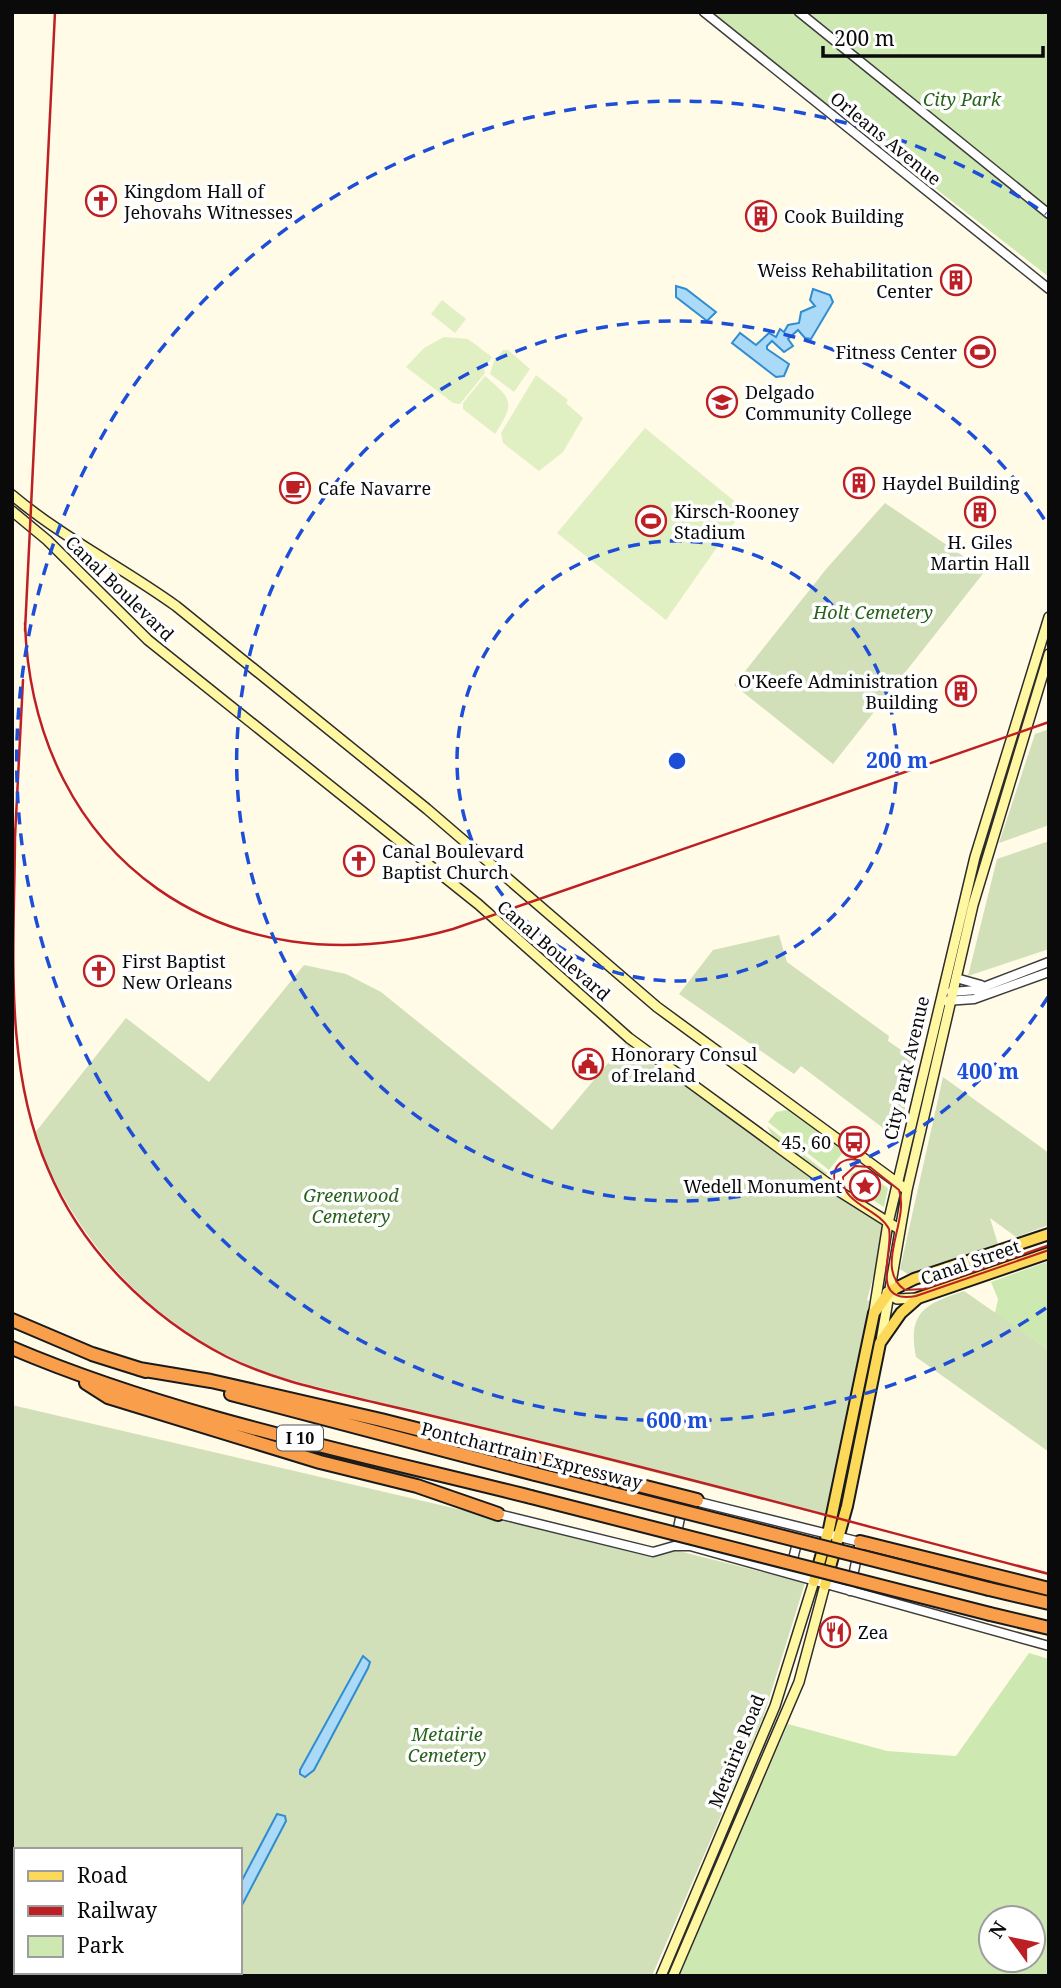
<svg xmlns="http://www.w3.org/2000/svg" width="1061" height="1988" font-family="'Noto Serif',serif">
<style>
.green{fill:#cde9b1;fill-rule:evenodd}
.cemetery{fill:#d2e0ba;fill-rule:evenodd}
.pitch{fill:#e0f0c3}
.water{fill:#abd9f8;stroke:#308dd1;stroke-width:2}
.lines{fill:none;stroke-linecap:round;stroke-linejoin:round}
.tertiary-casing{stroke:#3d3d3d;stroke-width:11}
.secondary-casing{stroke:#2c2c2c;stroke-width:12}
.primary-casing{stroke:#1b1b1b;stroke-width:14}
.motorway-casing{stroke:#1b1b1b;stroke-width:16}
.tertiary{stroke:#fff;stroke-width:8}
.secondary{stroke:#fff7a2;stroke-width:9}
.primary{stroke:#fdd959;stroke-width:10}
.motorway{stroke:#f99f4b;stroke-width:12}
.tram{stroke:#bd2024;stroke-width:2}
.rail{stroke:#bd2024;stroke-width:2.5}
.motorway-bridge-casing{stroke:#1b1b1b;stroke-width:16;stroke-linecap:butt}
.motorway-bridge{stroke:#f99f4b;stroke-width:12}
.ring{fill:none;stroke:#1d4ed8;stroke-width:3.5;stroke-dasharray:12 9}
.labels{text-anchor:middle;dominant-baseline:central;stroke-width:7;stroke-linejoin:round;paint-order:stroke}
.shield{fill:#fff;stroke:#545454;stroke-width:2}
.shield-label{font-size:16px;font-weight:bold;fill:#0a0a0a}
.park-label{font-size:18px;font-style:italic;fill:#27621a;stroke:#fff}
.street-label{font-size:18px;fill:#0a0a0a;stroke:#fff}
.poi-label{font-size:18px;fill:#0a0a0a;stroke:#fff;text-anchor:start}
.centre{fill:#1d4ed8;stroke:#fff;stroke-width:3.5}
.ring-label{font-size:21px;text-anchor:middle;font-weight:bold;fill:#1d4ed8;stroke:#fff;stroke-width:7;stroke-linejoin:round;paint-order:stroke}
</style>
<rect width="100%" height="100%" fill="#fffbe7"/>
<path class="green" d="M709,12h340v266v-1z
M787,1110l57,41 -15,19 -61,-48 8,-10z
M767,1126l60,47 -1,2 -53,-38z
M860,1170l28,18 -4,19 -35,-22 2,-11z
M1049,1261v89l-54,-37 3,-14 -7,-17z
M1029,1653l20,6v317h-370l109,-252 99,27 69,5zM1033,1918v42h-42v-42z"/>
<path class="cemetery" d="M885,503l100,68 -152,193 -99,-79 93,-117z
M1049,729v96l-50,18 36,-109z
M1049,841v108l-81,27 29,-117z
M779,935l8,27 102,74 -1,5 19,13 11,1 -19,78 -16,-5 -82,-62 -7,8 -115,-80 34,-44z
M304,965l42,9 35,18 171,138 77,-92 259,185 -21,77 8,4 -45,213 -559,-142c-114,-43 -194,-128 -237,-241l92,-116 83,64z
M943,1077l106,76v72l-33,12 -26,-19 8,26 -89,31 -9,-6z
M964,1291l85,59v102l-133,-95c-9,-46 10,-53 48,-66z
M12,1405l642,150 21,-5 130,33 -42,135 -111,258h-640zM16,1850h224v122h-224z"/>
<path class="pitch" d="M442,300l24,19 -11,14 -24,-19z
M444,337l24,2 24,18 -8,12 1,4 -25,31 -7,-1 -47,-36 18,-19z
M503,350h5l22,19 -16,23 -24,-18 4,-13z
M536,375l32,25 -2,3 17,15 -20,34 -24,19 -36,-28 -2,-10z
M485,376c28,24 30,26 10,58l-32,-25v-6z
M645,428l99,81 -78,111 -109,-87z"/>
<path class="water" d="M676,286l10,3 30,23 -9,9 -31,-24z
M813,289l17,6 3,7 -22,37 -6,-1 -7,-8 -10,9 5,7 -9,6 -12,-11 -5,5v3l22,15 -5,12 -8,1 -44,-34 8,-10 16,12 13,-12 7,4 4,-8 4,3 4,-7 11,-2 2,-11 14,-6 -5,-6z
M363,1656l7,6 -2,6 -54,102 -9,7 -5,-3v-4z
M277,1814l8,2 1,5 -46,88v-25z"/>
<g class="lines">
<g class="tertiary-casing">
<path id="tertiary" d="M704,12l345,277
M799,12l250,202
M956,978l25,7
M951,992l25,-2 73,-28
M946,1001l28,-2 75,-27
M695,1501l165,41 -10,49
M498,1514l155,38 21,-6h16l359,100
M676,1537l6,-28
M791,1567l7,-28"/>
</g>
<g class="secondary-casing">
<path id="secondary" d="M12,495c51,43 110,72 164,111l251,203 230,198 250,183
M12,511l35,29 101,100 330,264 151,134 205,150 65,41
M887,1292l10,7 21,-1
M874,1311l14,-88 87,-366 74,-240
M881,1341l26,-151 66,-285 76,-251
M661,1976l114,-270 39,-125
M673,1976l126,-294 26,-97"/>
</g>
<g class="primary-casing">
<path id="primary" d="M814,1581l15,-52 45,-216 16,-22 24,-12 135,-45
M825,1585l22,-79 33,-163 21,-30 17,-15 131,-45"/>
</g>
<g class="motorway-casing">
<path id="motorway" d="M12,1320l80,34 54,17
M12,1348c162,69 348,106 519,149
M139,1369l72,12 170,39 316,80
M86,1383l22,14 212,65 97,24 81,28
M231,1394l304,80
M860,1542l189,47
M989,1589l60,14
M990,1614l59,14"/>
</g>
<use href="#tertiary" class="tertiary"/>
<use href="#secondary" class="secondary"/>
<use href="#primary" class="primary"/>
<use href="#motorway" class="motorway"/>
<path class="tram" d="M839,1189c-12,-17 0,-33 19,-29
M1049,1245l-125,44 -19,1c-32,-22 5,-69 -6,-100l-29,-23 -15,-1 -12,11c-2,27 35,31 46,52 5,22 -21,76 27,67l133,-46"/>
<path class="rail" d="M25,623c8,237 203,370 428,306l596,-207
M25,631l30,-619
M15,829c0,113 -13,234 33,340 34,81 101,148 179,188 48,24 101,34 154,47 57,13 114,27 171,41 166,40 331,86 497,129
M15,837l8,-157"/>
<g class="motorway-bridge-casing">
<path id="motorway-bridge" d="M535,1474l454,115
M531,1497l459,117"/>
</g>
<use href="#motorway-bridge" class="motorway-bridge"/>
</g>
<g class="ring">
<circle cx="677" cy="761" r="220"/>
<path d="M1048 997A440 440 0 1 1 1048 525"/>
<path d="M1046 1308A660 660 0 1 1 1046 214"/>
</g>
<defs>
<g id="church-ring" transform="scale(1.575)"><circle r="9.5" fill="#fff" stroke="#bd2024" stroke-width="1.5"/><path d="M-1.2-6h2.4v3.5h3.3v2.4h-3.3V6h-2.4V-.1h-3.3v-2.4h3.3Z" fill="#bd2024"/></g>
<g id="building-ring" transform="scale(1.575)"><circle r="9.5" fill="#fff" stroke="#bd2024" stroke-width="1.5"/><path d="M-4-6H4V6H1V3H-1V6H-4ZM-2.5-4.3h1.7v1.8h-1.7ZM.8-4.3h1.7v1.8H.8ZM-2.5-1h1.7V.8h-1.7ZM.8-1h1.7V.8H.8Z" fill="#bd2024"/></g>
<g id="stadium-ring" transform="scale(1.575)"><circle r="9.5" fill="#fff" stroke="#bd2024" stroke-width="1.5"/><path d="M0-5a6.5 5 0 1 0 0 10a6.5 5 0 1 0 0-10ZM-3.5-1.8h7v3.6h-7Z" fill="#bd2024"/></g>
<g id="university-ring" transform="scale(1.575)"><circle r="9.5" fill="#fff" stroke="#bd2024" stroke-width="1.5"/><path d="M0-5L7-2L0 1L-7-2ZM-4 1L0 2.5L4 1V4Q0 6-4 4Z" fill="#bd2024"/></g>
<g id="cafe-ring" transform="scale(1.575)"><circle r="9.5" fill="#fff" stroke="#bd2024" stroke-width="1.5"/><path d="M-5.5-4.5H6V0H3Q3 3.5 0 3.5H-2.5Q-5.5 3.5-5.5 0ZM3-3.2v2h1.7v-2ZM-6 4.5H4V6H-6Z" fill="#bd2024"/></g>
<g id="civic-ring" transform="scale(1.575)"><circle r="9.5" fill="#fff" stroke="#bd2024" stroke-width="1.5"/><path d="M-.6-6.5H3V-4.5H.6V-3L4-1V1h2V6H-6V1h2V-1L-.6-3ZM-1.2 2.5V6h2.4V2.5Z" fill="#bd2024"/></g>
<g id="bus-ring" transform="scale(1.575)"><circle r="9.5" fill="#fff" stroke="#bd2024" stroke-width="1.5"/><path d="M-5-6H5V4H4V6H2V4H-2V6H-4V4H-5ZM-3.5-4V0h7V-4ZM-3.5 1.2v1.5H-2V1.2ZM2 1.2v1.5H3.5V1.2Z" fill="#bd2024"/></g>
<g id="sight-ring" transform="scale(1.575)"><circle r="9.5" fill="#fff" stroke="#bd2024" stroke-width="1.5"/><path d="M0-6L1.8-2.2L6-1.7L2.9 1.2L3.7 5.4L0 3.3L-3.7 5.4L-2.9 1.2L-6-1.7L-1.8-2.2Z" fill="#bd2024"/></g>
<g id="restaurant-ring" transform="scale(1.575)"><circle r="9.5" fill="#fff" stroke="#bd2024" stroke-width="1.5"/><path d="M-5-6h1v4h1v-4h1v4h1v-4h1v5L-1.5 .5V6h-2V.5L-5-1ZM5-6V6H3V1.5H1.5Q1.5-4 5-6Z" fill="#bd2024"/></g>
</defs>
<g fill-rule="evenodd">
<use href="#church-ring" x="101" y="201"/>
<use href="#building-ring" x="761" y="216"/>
<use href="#building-ring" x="956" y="280"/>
<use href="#stadium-ring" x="980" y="352"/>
<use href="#university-ring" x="722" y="402"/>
<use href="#building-ring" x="859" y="483"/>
<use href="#cafe-ring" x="295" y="488"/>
<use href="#building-ring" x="980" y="512"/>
<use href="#stadium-ring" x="651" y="521"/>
<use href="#building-ring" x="961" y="691"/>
<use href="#church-ring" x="359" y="861"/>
<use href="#church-ring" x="99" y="971"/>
<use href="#civic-ring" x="588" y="1064"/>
<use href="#bus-ring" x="854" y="1142"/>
<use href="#sight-ring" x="865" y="1186"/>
<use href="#restaurant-ring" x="835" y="1632"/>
</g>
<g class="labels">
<rect class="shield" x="277" y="1425.5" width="46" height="25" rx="5"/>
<g class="shield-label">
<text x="300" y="1438">I 10</text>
</g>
<g class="park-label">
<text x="962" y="99">City Park</text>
<text x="873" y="612">Holt Cemetery</text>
<text x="351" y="1195">Greenwood<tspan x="351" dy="21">Cemetery</tspan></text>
<text x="447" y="1734">Metairie<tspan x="447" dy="21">Cemetery</tspan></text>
</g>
<g class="street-label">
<text transform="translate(886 138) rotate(39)">Orleans Avenue</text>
<text transform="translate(120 588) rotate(44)">Canal Boulevard</text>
<text transform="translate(554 950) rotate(41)">Canal Boulevard</text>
<text transform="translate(906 1068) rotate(-77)">City Park Avenue</text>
<text transform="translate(970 1262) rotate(-19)">Canal Street</text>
<text transform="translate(532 1455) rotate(14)">Pontchartrain Expressway</text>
<text transform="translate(736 1751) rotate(-68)">Metairie Road</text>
</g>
<g class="poi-label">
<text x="124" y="191">Kingdom Hall of<tspan x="124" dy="21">Jehovahs Witnesses</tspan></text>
<text x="784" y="216">Cook Building</text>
<text x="933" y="270" text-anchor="end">Weiss Rehabilitation<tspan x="933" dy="21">Center</tspan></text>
<text x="957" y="352" text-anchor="end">Fitness Center</text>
<text x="745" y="392">Delgado<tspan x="745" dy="21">Community College</tspan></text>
<text x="882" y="483">Haydel Building</text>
<text x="318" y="488">Cafe Navarre</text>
<text x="674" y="511">Kirsch-Rooney<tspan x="674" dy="21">Stadium</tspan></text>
<text x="980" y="542" text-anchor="middle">H. Giles<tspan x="980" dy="21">Martin Hall</tspan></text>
<text x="938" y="681" text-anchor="end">O'Keefe Administration<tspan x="938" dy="21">Building</tspan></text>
<text x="382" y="851">Canal Boulevard<tspan x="382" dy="21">Baptist Church</tspan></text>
<text x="122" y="961">First Baptist<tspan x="122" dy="21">New Orleans</tspan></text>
<text x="611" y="1054">Honorary Consul<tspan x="611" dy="21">of Ireland</tspan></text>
<text x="831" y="1142" text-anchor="end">45, 60</text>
<text x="842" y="1186" text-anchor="end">Wedell Monument</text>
<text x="858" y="1632">Zea</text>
</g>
</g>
<circle cx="677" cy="761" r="10" class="centre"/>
<g class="ring-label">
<text x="897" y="768">200 m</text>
<text x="988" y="1079">400 m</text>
<text x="677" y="1428">600 m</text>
</g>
<rect width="1061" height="1988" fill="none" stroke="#0a0a0a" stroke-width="28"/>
<rect x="14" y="1848" width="228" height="126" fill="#ffffff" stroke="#9d9d9d" stroke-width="2"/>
<rect x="28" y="1871" width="35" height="10" fill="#fdd959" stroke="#9d9d9d" stroke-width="2"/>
<text x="77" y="1883" font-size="21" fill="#0a0a0a">Road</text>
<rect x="28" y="1906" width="35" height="10" fill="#bd2024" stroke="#9d9d9d" stroke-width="2"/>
<text x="77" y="1918" font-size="21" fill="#0a0a0a">Railway</text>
<rect x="28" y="1936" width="35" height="21" fill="#cde9b1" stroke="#9d9d9d" stroke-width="2"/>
<text x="77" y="1953" font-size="21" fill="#0a0a0a">Park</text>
<g transform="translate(1012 1939) rotate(303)"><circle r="33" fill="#ffffff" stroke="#9d9d9d" stroke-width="2"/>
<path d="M0-5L12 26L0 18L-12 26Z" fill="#bd2024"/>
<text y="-10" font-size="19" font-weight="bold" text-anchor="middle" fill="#0a0a0a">N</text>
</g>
<path d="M823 46v10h220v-10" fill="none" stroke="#0a0a0a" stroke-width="3.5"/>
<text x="834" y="46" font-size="21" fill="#0a0a0a" stroke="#ffffff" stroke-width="5" paint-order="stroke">200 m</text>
</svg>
